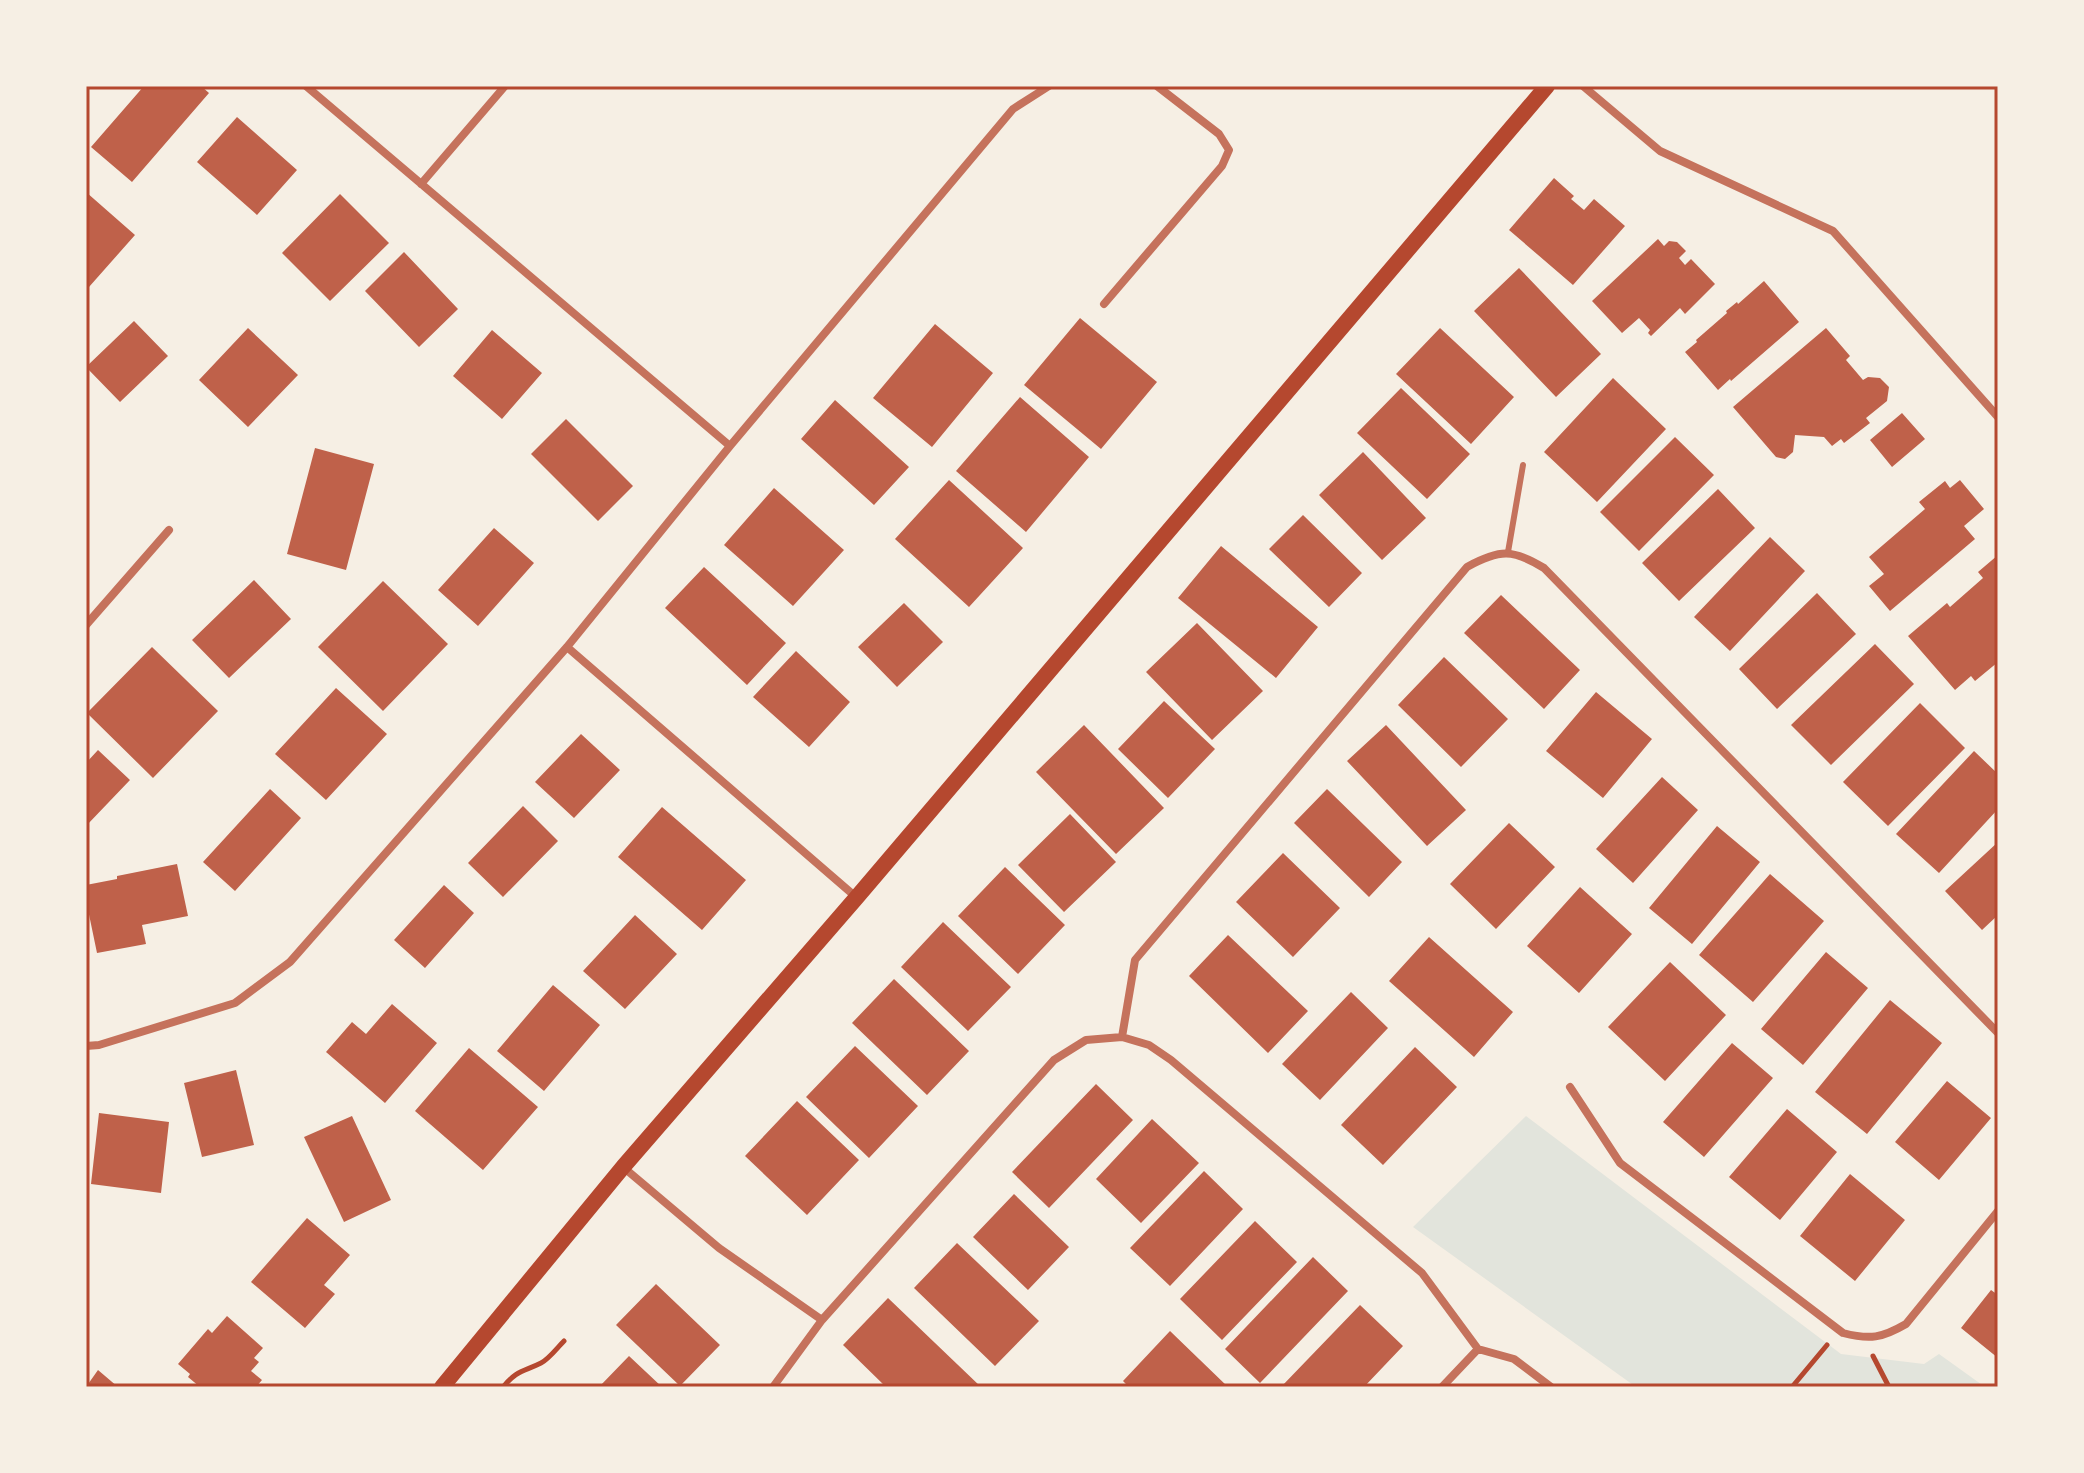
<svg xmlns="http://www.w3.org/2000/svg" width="2084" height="1473" font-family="'Source Sans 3',sans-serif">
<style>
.green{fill:#e2e4dc}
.building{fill:#bf614a}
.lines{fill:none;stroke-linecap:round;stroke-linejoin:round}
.path{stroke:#b5482f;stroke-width:5}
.service{stroke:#c5725c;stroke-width:6}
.minor{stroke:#c5725c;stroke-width:8}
.secondary{stroke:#b5482f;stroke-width:16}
.neatline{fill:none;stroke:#b5482f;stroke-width:3}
</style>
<rect width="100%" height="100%" fill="#f6efe4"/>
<path class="green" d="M1526,1116l315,238 83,10 15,-10 46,33h-349l-223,-160z"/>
<path class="building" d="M144,86h57l8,7 -77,89 -41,-35z
M237,117l60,53 -40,45 -60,-53z
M1554,178l20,18 -3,3 13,11 10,-11 31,27 -52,59 -64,-55z
M86,192l49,43 -46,52 -3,-3z
M340,194l49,49 -59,58 -48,-48z
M1658,239l6,7 5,-5 8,1 9,9 -7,7 6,7 6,-6 24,25 -30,30 -5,-6 -29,28 -3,-3 2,-3 -11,-12 -17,15 -30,-32z
M404,252l54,57 -39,38 -54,-56z
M1519,268l82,86 -45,43 -82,-86z
M1764,281l35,41 -68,59 -1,-2 -12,11 -33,-38 12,-10 -1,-2 31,-27 -1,-2 11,-9 1,2z
M1080,318l77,64 -56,67 -77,-64z
M134,321l34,35 -48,46 -34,-35z
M935,324l58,49 -61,74 -59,-49z
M248,328l50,47 -50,52 -49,-47z
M1440,328l74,69 -43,47 -75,-70z
M1826,328l24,28 -4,4 17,20 5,-3 12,1 9,9 -2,14 -21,17 4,5 -26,20 -3,-4 -9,7 -8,-9 -29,-2 -2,17 -8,7 -9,-2 -43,-50z
M492,330l50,43 -40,46 -49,-43z
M1613,378l53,51 -69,73 -53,-50z
M1401,388l69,66 -43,45 -70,-66z
M1020,397l69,60 -63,75 -70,-61z
M835,400l74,67 -35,38 -73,-66z
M1902,413l23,26 -33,28 -22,-27z
M566,419l67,67 -35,35 -67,-67z
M1675,437l39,38 -75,76 -39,-39z
M315,448l59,16 -28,106 -59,-16z
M1363,452l63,66 -44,42 -63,-65z
M949,480l74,68 -54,59 -74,-68z
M1960,480l24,29 -20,17 11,13 -85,72 -21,-25 15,-12 -15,-17 56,-48 -6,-7 26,-21 5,7z
M774,488l70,62 -51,56 -69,-61z
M1718,489l37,39 -76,73 -37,-38z
M1303,515l59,58 -33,34 -60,-58z
M494,528l40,35 -56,63 -40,-36z
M1770,537l35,34 -75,80 -36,-34z
M1221,546l97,81 -42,51 -98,-80z
M1998,555v107l-23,19 -4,-5 -16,14 -47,-54 39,-33 3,4 33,-29 -5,-6z
M704,567l82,76 -39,42 -82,-77z
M254,580l37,39 -62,59 -37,-38z
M383,581l65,63 -65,67 -65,-64z
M1817,593l39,41 -79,75 -38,-40z
M1501,595l79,75 -36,39 -80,-76z
M904,603l39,39 -46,45 -39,-40z
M1197,623l66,68 -51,49 -66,-68z
M1875,644l39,40 -83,81 -40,-40z
M152,647l66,64 -65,67 -66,-65z
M796,651l54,51 -41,45 -56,-50z
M1444,657l64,62 -47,48 -63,-62z
M336,688l51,46 -61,66 -51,-46z
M1596,692l56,47 -49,59 -57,-47z
M1164,701l51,48 -47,49 -50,-49z
M1920,703l45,45 -77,78 -45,-44z
M1084,725l80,83 -48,46 -80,-82z
M1386,725l80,85 -39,36 -80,-85z
M581,734l39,36 -46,48 -39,-36z
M98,750l32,30 -44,46v-63z
M1974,751l24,23v35l-59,64 -43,-39z
M1662,777l36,33 -65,73 -37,-34z
M270,789l31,29 -66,73 -32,-29z
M1327,789l75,73 -33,35 -75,-74z
M523,806l35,35 -55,56 -35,-34z
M662,807l84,73 -44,50 -84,-73z
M1070,814l46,48 -52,50 -46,-47z
M1509,823l46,44 -59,62 -46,-45z
M1717,826l43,36 -68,82 -43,-36z
M1998,842v73l-16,15 -37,-39z
M1283,853l57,55 -47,49 -57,-55z
M177,864l11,52 -46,9 4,19 -49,9 -11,-53v-15l31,-6v-3z
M1005,867l60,58 -47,49 -60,-58z
M1770,874l54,47 -71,81 -54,-47z
M444,885l30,28 -49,55 -31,-28z
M1580,887l52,47 -53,59 -52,-47z
M635,915l42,39 -52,55 -42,-38z
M943,922l68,65 -43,44 -67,-64z
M1228,935l80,76 -40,42 -79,-77z
M1429,937l84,75 -39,45 -85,-76z
M1826,952l42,36 -65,77 -42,-36z
M1670,962l56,53 -61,66 -57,-54z
M894,979l75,72 -42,44 -75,-72z
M553,985l47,40 -56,66 -47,-40z
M1351,992l37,36 -68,72 -38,-36z
M1890,1000l52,43 -75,91 -52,-42z
M392,1004l45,39 -52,60 -59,-51 26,-30 14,12z
M1732,1043l41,35 -69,79 -41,-35z
M855,1046l63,60 -49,52 -63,-61z
M1415,1047l42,40 -74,78 -42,-40z
M469,1048l69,59 -55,63 -68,-59z
M236,1070l18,75 -52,12 -18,-74z
M1947,1081l44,37 -52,62 -44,-38z
M1096,1084l37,36 -84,88 -37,-36z
M797,1101l62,59 -52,55 -62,-59z
M1787,1109l50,43 -57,68 -51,-43z
M99,1113l70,9 -8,71 -70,-9z
M352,1116l39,84 -47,22 -40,-85z
M1152,1119l47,44 -58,60 -45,-44z
M1204,1171l39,38 -73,77 -40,-38z
M1850,1174l55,46 -50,61 -55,-45z
M1014,1194l55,53 -41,43 -55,-53z
M307,1218l43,37 -26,30 11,9 -30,34 -54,-46z
M1255,1221l42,41 -75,78 -42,-41z
M957,1243l82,78 -44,45 -81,-78z
M1313,1257l35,34 -88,92 -35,-34z
M656,1284l64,61 -40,41 -64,-61z
M1991,1290l7,5v63l-37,-30z
M888,1298l93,89h-95l-43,-42z
M1360,1305l43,41 -39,41h-83z
M227,1316l36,32 -9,10 5,4 -8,9 11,9 -6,7h-56l-12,-10 2,-3 -12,-10 30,-35 4,4z
M1170,1331l58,56h-99l-6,-6z
M629,1356l33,31h-63z
M98,1370l20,17h-32z"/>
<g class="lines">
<path class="path" d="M1873,1356l16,31
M503,1387c14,-17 20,-15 38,-24 8,-4 16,-15 23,-22
M1792,1387l35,-42"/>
<path class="service" d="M1508,552l15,-87"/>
<path class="minor" d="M306,86l424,360
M1583,86l77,65 173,80 165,186
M421,184l84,-98
M1104,304l118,-138 7,-16 -10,-16 -62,-48
M86,625l83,-95
M567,647l289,250
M1122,1037l27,8 22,15 251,213 56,76 36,10 37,28
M86,1046l13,-1 136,-42 55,-41 277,-315 163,-201 283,-337 36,-23
M1570,1087l50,76 223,170c27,7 39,5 63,-9l92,-113
M623,1167l96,81 103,72
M773,1387l49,-67 232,-260 32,-20 36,-3 13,-77 332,-393c33,-18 46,-18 77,1l454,465
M1442,1387l36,-38"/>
<path class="secondary" d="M442,1387l181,-220 234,-270 690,-811"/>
</g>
<rect width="2084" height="1473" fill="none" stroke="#f6efe4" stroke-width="176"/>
<rect x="88" y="88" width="1908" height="1297" class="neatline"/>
</svg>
